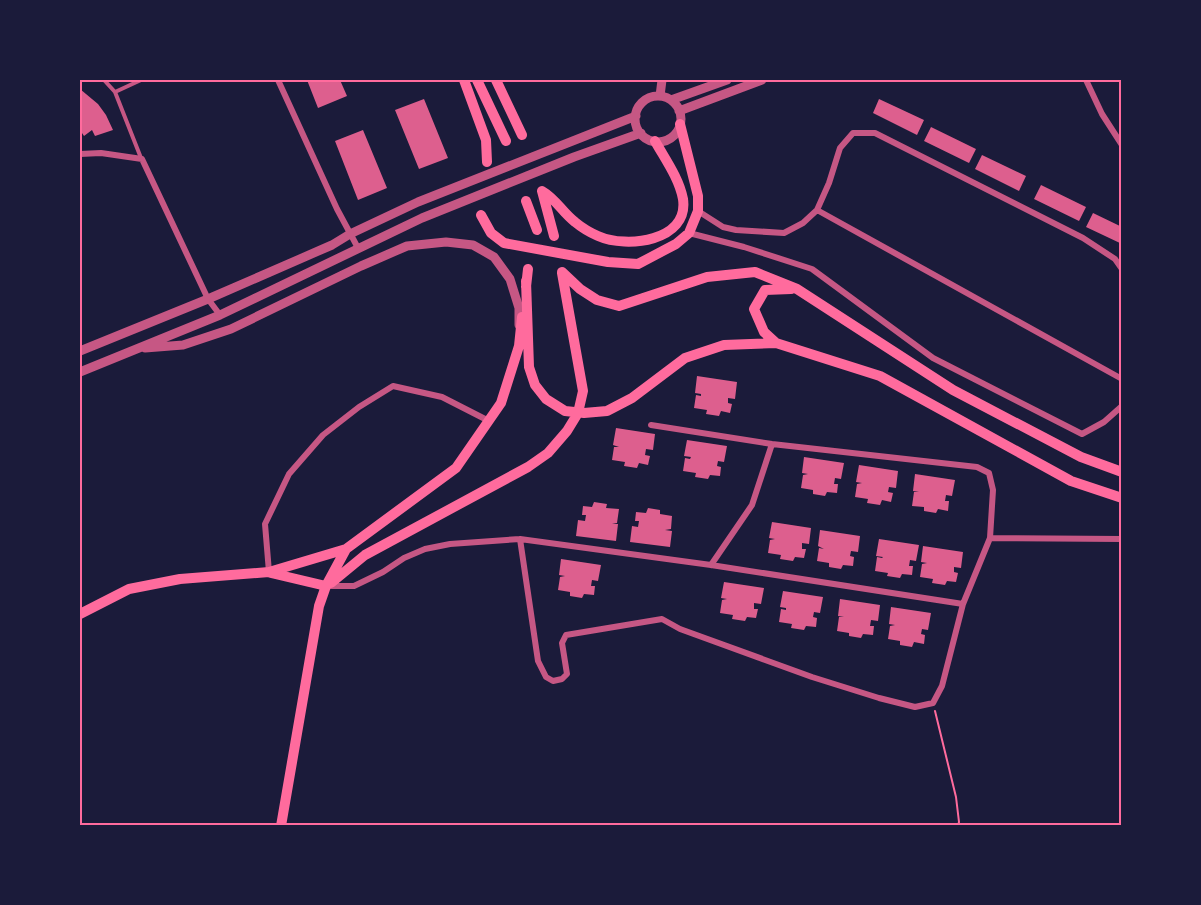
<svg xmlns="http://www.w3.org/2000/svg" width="1201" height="905" font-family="Overpass,sans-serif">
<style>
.building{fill:#dd5f8e}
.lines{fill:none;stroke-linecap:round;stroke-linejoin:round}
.path{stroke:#ff6b9d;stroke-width:2}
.service{stroke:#c65784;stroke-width:4}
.minor{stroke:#c65784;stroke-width:6}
.tertiary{stroke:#c65784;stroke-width:9}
.primary{stroke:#ff6b9d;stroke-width:10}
.neatline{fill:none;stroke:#ff6b9d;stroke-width:2}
</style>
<rect width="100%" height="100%" fill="#1b1b3a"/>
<path class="building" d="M307,80h33l7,16 -29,12z
M80,89l18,15 8,11 7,15 -18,6 -3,-6 -8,6 -4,-6z
M424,99l24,59 -29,11 -24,-59z
M879,99l45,21 -7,15 -44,-22z
M931,127l45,22 -7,14 -45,-22z
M363,130l24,58 -29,12 -23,-59z
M982,155l44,21 -7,15 -44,-22z
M1041,185l45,22 -7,14 -45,-22z
M1093,213l29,14v17l-36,-17z
M697,376l40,6 -2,17 -7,-1v5l4,1 -2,9 -9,-2 -2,5 -13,-2 1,-4 -13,-2 2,-13 5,1v-2l-6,-1z
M616,428l39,6 -2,16 -7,-1 -1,6 5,1 -2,9 -9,-2 -2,5 -13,-2 1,-4 -13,-2 2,-13h5l-6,-2z
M687,440l40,6 -3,16 -6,-1 -1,5 4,1 -1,9 -10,-1 -2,4 -13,-2 1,-4 -13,-2 2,-13 5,1 1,-2 -7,-1z
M804,457l40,6 -3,16 -6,-1 -1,6h4l-1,9 -10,-1 -2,4 -12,-2v-4l-12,-2 2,-13 5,-1 -6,-1z
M859,465l39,6 -2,17 -7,-1 -1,5 5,1 -2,9 -9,-2 -2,5 -13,-2 1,-4 -13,-2 2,-13 5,-1 -6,-1z
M915,474l40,6 -3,16 -6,-1 -1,6h4l-1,10 -10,-2 -2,4 -12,-2v-4l-12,-1 2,-14h5l-6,-1z
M594,502l13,2 -1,4 13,1 -2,14 -5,1h6l-2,17 -40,-5 2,-16 7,1 1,-6h-4l1,-9 9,1z
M648,508l12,2v4l12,2 -1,13 -6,1 7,1 -2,16 -40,-5 2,-16 6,1 1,-6h-4l1,-9 10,1z
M772,522l39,6 -2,16 -7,-1v6h4l-2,9 -9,-1 -2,4 -13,-2 1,-4 -13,-2 2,-13 5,-1 -6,-1z
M820,530l40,6 -2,16 -7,-1 -1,5 4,1 -1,9 -10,-1 -2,4 -12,-2v-4l-12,-2 2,-13 5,1 -6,-3z
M879,539l40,6 -3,16 -6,-1 -1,6h4l-1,9 -10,-1 -2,4 -13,-2 1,-3 -13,-2 2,-14 5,1 1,-1 -7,-1z
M923,546l40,6 -2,16 -7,-1v5l4,1 -2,9 -9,-1 -2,4 -13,-2 1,-4 -13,-2 2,-13 5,-1 -6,-1z
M561,559l40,6 -3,16 -6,-1 -1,6h4l-1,9 -10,-1 -2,4 -12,-2v-4l-12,-2 2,-13 5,-1 -6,-1z
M724,582l40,6 -3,16 -7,-1v6h4l-2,9 -9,-1 -2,4 -13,-2 1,-4 -13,-2 2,-13 5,-1 -6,-1z
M783,591l40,6 -3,16 -6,-1 -1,5 4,1 -1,9 -10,-1 -2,4 -13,-2 1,-4 -13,-2 2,-13 5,1v-2l-6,-1z
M840,599l40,6 -2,16 -7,-1 -1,6h4l-1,9 -10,-1 -2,4 -12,-2v-3l-12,-2 2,-14h5l-6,-1z
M891,607l40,6 -3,17 -6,-1 -1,5 4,1 -1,9 -10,-2 -2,5 -12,-2v-4l-12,-2 2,-13 5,-1 -6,-1z"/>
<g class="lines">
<path class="path" d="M935,711l21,86 3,25 -1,4"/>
<path class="service" d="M104,80l11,12 26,66
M115,92l26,-12"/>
<path class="minor" d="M278,80l59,129 21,39
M1086,80l16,34 20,31
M80,154l21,-1 41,6 66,140 12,16
M817,210l305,169
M698,211l25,16 13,3 48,3 19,-10 14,-13 12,-27 11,-35 13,-15h22l208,105 32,21 7,10
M689,233l55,14 68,22 121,89 149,76 22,-12 18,-16
M990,538l132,1
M520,539l18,122 8,16 7,4 9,-2 5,-5 -5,-31 4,-8 96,-16 18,10 132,48 67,21 36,9 18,-4 9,-17 21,-82 27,-66 3,-48 -4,-17 -12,-6 -205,-23 -121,-19
M711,565l41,-60 20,-61
M269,572l-4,-48 24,-50 34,-39 36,-28 34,-21 49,11 47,24
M327,586h27l29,-14 21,-14 21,-9 25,-5 70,-5 191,26 252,39"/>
<path class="tertiary" d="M660,96l2,-16
M635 119a23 23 0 1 1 46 0a23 23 0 1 1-46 0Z
M671,100l56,-20
M679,111l83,-31
M145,348l38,-3 48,-16 130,-63 46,-20 39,-4 27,3 21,12 16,22 9,29v17
M80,351l128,-52 124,-54 18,-11 68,-32 218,-86
M80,372l140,-57 202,-97 152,-61 67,-24"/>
<path class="primary" d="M464,80l22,60 1,22
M477,80l29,61
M496,80l26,55
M542,191c14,8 20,21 33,31 6,5 16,11 23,14 29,13 91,5 85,-37 -4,-21 -18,-40 -28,-58
M542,191l12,45
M526,201l11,29
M481,215l10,18 13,10 104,19 30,2 38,-20 13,-11 9,-22v-15l-18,-72
M562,272l18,17 17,11 22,6 88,-29 48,-5 42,17 156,101 128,67 41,15
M526,281l3,86 6,18 11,14 19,12 19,2 23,-2 25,-13 53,-40 39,-13 52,-2 104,33 191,105 51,17
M526,287l2,-18
M776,343l-12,-11 -10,-23 11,-19 26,-1
M271,573l55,13
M331,583l34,-28 163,-88 20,-14 19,-22 11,-18 5,-22 -21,-118
M80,614l49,-25 51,-10 89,-7 77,-23
M281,826l38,-220 7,-20 20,-37 110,-81 45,-65 18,-57 3,-29"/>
</g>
<rect width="1201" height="905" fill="none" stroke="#1b1b3a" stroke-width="162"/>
<rect x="81" y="81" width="1039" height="743" class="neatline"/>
</svg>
